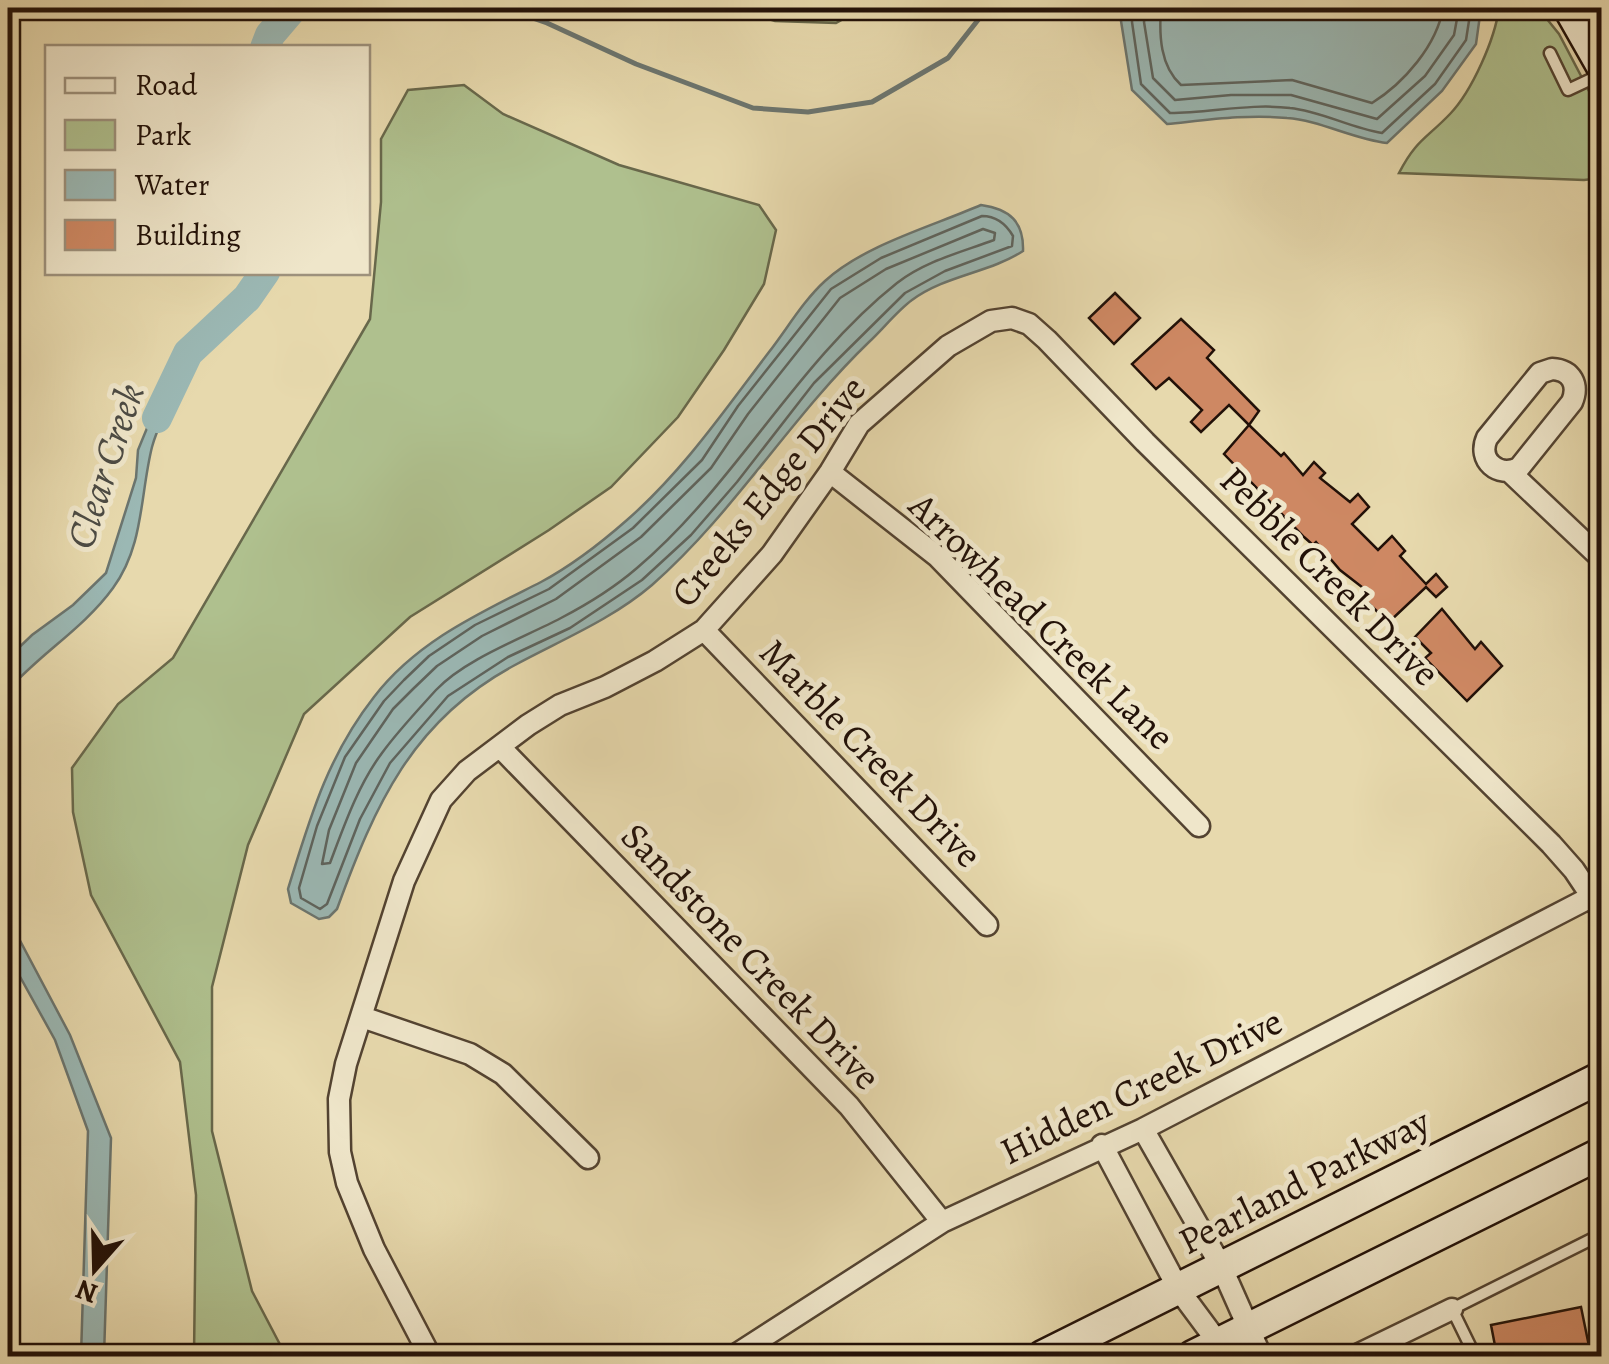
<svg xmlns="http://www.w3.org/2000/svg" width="1609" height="1364" font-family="Alegreya,serif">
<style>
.green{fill:#afc08e;stroke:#68684b;stroke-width:2.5}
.water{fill:#9bb8b4;stroke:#6b756f;stroke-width:2.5}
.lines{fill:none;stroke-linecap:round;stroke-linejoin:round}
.shore{stroke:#5e645e;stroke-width:2.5}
.stream{stroke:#6b756f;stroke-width:5}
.river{stroke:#9bb8b4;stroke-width:30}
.building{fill:#ce8863;stroke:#221108;stroke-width:2.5}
.lane-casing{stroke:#534331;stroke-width:15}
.street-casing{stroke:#534331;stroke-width:25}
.secondary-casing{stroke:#221108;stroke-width:35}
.lane{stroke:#efe6ca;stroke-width:10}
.street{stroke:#efe6ca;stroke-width:20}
.secondary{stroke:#efe6ca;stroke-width:30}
.labels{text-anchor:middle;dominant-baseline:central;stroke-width:10;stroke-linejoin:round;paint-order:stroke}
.street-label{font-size:38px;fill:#221108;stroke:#efe6ca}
.water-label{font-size:40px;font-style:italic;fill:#4c4b44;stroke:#efe6ca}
</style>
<rect width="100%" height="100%" fill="#e7d9ad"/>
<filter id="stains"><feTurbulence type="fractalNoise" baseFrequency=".002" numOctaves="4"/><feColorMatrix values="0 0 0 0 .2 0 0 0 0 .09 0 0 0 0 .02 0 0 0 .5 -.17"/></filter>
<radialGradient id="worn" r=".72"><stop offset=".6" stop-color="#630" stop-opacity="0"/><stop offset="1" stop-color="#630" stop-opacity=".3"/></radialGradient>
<path class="green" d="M734,8h129l-27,15 -61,-2z
M1499,8h39l21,26 42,80v64l-17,2 -185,-7c17,-33 27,-34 51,-59 22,-23 45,-75 49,-106z
M464,85l39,29 116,51 140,40 17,25 -12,54 -40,66 -46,67 -67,70 -62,43 -139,87 -106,97 -56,131 -36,142v144l40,160 34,65h-92l2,-161 -16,-133 -89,-167 -18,-83 -1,-44 46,-64 55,-46 197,-339 11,-117v-63l27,-49z"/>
<path class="water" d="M1124,8h357l-5,36 -34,47 -55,52c-34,-4 -68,-23 -100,-25 -40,-4 -80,2 -120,6l-35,-34 -11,-69z
M981,205c29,4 43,17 42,46 -34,22 -77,24 -111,49 -15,11 -29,29 -43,42 -79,76 -135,171 -217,243 -41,35 -91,55 -137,80 -103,55 -140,140 -178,244l-8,8 -10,2 -28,-16 -3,-14c22,-71 39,-132 86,-192 43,-56 106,-84 167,-115 30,-16 61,-40 86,-62 56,-49 97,-109 142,-168 18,-23 34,-51 56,-71 39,-36 108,-55 156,-76z
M168,377l9,5c-7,22 -19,43 -25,65 -12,48 -8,99 -39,141 -29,40 -72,65 -105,102v-32l24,-23 41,-30 33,-32 30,-95 2,-28z
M8,910l8,23 54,102 41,103 -7,218h-23l7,-225 -33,-91 -47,-85z"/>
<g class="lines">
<path class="shore" d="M1133,8l-1,14 9,62 29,29c40,0 80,-10 120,-5 31,3 60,20 92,25l53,-49 31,-44 5,-32
M1146,8l-2,14 9,56 22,22 56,-5h60l86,24 48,-43 29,-41 5,-27
M1161,8c-2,27 -1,58 20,77l111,-5 80,23c32,-20 65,-58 71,-95
M982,216c14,0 24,8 31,20l-1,10 -67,25 -40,22 -91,90 -77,99 -46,53 -49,45 -72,48 -62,29 -60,39 -58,67 -30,56 -33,85 -7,5 -19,-11 -2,-10 18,-62 28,-69 39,-56 20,-21 25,-24 46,-31 74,-36 84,-61 69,-68 36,-54 93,-117 50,-31z
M983,229l12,4 -1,7c-32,12 -69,21 -97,43 -102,81 -161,201 -260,285 -22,19 -51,37 -76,50 -38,20 -96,41 -125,72 -18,20 -38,41 -54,63 -24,32 -38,73 -52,110l-8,1 7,-34 27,-67 37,-54 20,-20 24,-23 45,-30 74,-37 85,-62 70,-69 37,-54 92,-116 46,-29z"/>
<path class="stream" d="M504,8l43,15 89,41 117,44 55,4 64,-10 76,-44 30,-38 4,-12"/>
<path class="river" d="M265,48l5,-13 23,-27
M157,418l31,-65 59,-55 18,-26"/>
</g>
<path class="building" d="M1115,293l25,25 -26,26 -25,-26z
M1181,319l33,31 -7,8 52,53 -10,14 -20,-20 -28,27 -10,-10 11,-12 -33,-32 -13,11 -24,-25z
M1249,425l32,31 3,-3 19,22 11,-13 11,11 -5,5 30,24 8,-8 11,13 -17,17 26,26 14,-14 13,15 -5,5 26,28 10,-10 11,13 -11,10 -10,-10 -37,35 -7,-6 -17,-16 6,-6 -31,-24 -24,-28 -3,3 -9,-8 -80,-83z
M1442,609l33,40 6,-7 21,24 -35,35 -42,-43 6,-5 -16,-16z
M1581,1307l10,49h-94l-6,-31z"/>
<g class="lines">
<g class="lane-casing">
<path id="lane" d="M1550,53l18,37 34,-16
M1475,1356l-23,-47 150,-75"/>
</g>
<g class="street-casing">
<path id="street" d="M1552,369c20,1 27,16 20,33l-53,66c-21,10 -42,-8 -32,-30l53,-65z
M830,472l108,85 261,269
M1510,472l92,87
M704,630l283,295
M500,747l349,359 93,116
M362,1017l108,37 33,20 85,84
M1143,1129l78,137 40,90
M1102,1145l77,145 49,66
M430,1356l-56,-107 -27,-66 -7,-31 -1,-53 7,-35 58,-183 37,-81 26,-29 61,-46 32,-20 45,-18 50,-26 49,-31 68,-76 58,-82 29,-48 89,-78 43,-25 21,-3 17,6 18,16 98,102 406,402 23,26 28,42
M734,1356l208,-134 201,-93 448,-232
M1355,1356l97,-47"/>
</g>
<g class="secondary-casing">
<path id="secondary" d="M1569,8l33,58
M1043,1356l559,-279
M1193,1356l409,-203"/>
</g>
<use href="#lane" class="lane"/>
<use href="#street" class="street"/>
<use href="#secondary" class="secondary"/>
</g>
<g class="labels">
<g class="street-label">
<text transform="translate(768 491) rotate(-51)">Creeks Edge Drive</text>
<text transform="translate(1330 576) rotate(45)">Pebble Creek Drive</text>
<text transform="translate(1042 621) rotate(44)">Arrowhead Creek Lane</text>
<text transform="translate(871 753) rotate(46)">Marble Creek Drive</text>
<text transform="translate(751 956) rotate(46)">Sandstone Creek Drive</text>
<text transform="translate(1141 1086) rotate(-26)">Hidden Creek Drive</text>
<text transform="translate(1304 1181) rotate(-27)">Pearland Parkway</text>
</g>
<g class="water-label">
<text transform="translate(105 466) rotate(-72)">Clear Creek</text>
</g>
</g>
<rect width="1609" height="1364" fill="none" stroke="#e7d9ad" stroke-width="40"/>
<rect x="10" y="10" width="1589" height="1344" fill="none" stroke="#221108" stroke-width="5"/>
<rect x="20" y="20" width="1569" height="1324" fill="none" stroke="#221108" stroke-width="2.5"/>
<rect x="45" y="45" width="325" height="230" fill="#efe6ca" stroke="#9d917c" stroke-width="2.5"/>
<rect x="65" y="78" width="50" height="15" fill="#efe6ca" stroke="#9d917c" stroke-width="2.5"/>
<text x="135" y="95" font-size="30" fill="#221108">Road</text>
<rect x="65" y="120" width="50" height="30" fill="#afc08e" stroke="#9d917c" stroke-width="2.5"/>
<text x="135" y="145" font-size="30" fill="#221108">Park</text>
<rect x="65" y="170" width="50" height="30" fill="#9bb8b4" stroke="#9d917c" stroke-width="2.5"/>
<text x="135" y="195" font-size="30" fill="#221108">Water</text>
<rect x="65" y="220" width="50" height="30" fill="#ce8863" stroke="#9d917c" stroke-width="2.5"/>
<text x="135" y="245" font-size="30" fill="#221108">Building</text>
<g transform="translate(95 1269) rotate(200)" stroke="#efe6ca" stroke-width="8" paint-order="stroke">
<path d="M0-8L18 38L0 25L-18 38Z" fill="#221108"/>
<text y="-15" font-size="28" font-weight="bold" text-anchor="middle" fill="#221108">N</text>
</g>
<rect width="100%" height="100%" filter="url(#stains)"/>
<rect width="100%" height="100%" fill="url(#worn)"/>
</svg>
